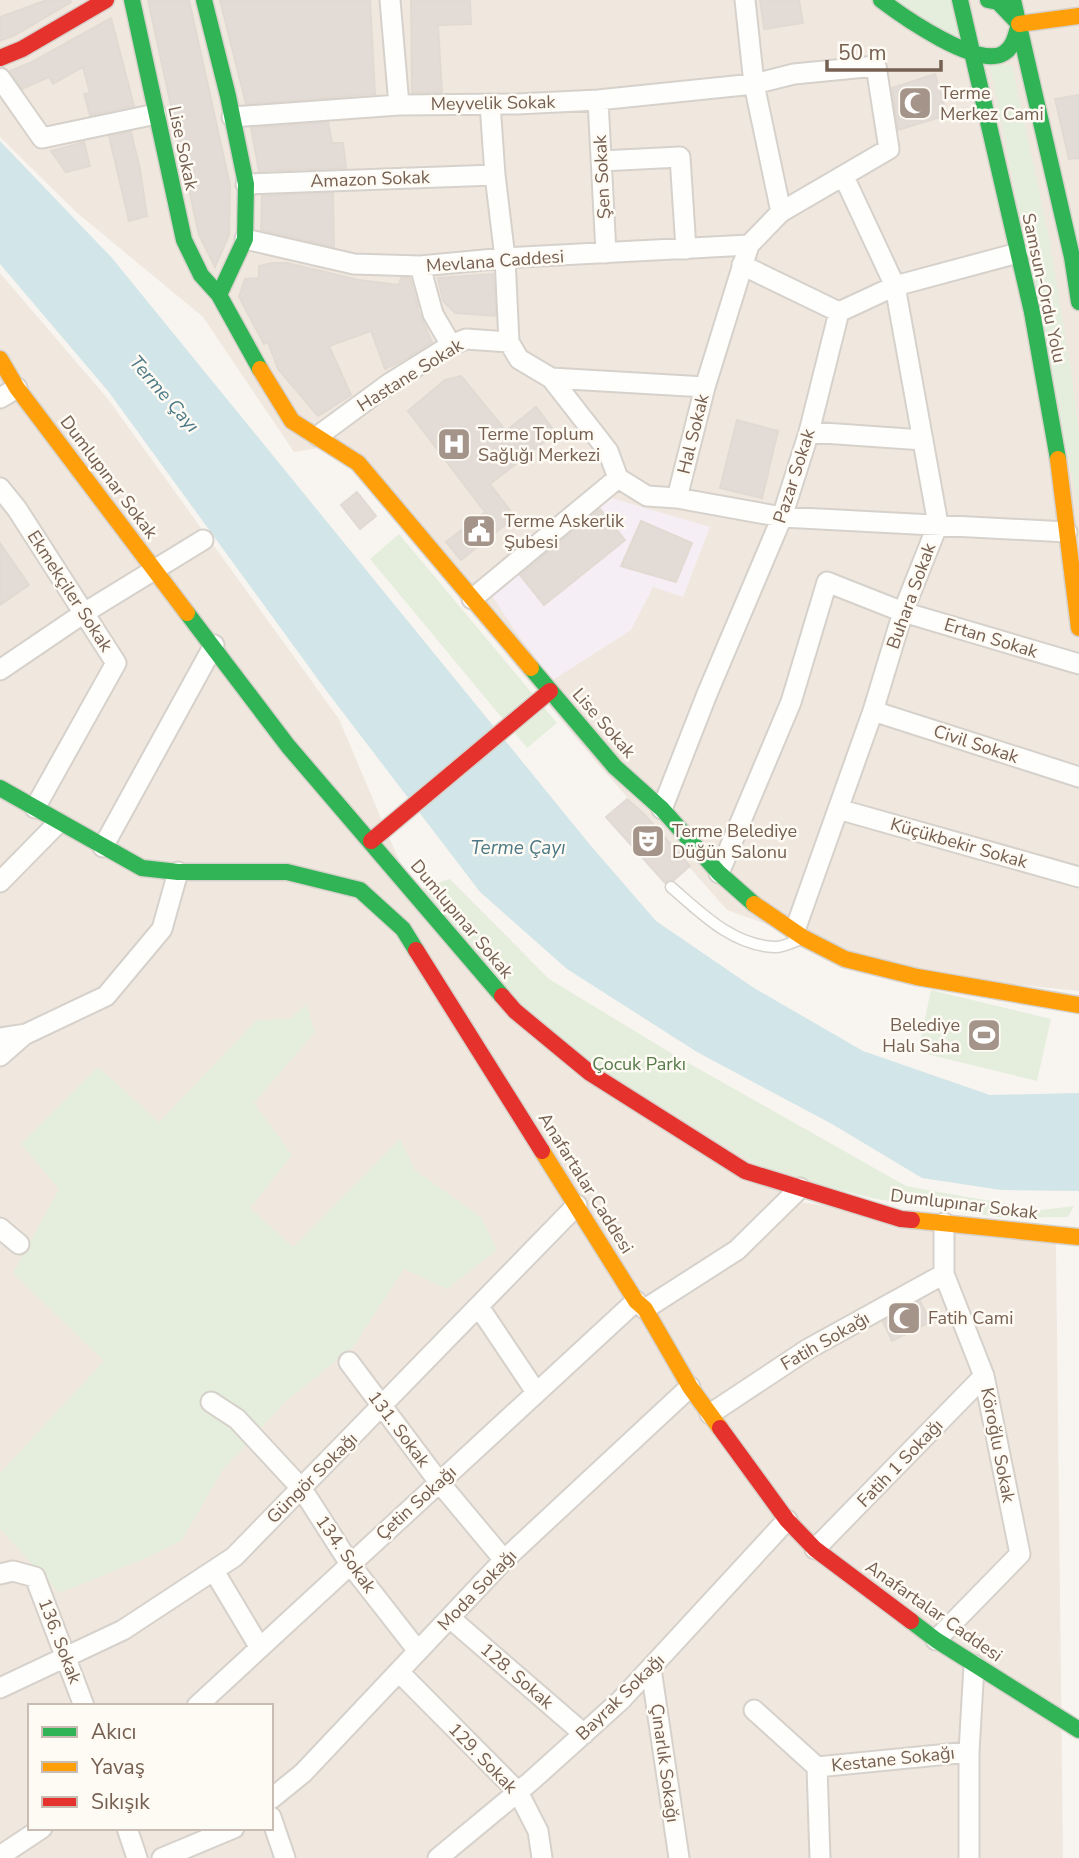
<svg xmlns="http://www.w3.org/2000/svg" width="1079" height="1858" font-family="'Nunito Sans',sans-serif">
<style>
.residential{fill:#f0e8df;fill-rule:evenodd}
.education{fill:#f5eef4}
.green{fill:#e5eedc}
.water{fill:#d2e5e8}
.building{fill:#e3dbd5;stroke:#e1dad3;stroke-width:2}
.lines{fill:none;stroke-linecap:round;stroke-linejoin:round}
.lane-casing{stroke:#d6d1cb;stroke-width:13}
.street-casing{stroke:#d6d1cb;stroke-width:23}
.fast-casing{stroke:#d6d1cb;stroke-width:19}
.slow-casing{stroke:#d6d1cb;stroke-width:19}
.jam-casing{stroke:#d6d1cb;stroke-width:19}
.lane{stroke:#fefefd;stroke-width:10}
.street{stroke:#fefefd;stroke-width:19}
.fast{stroke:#30b455;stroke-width:16}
.slow{stroke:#ff9f0a;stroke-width:16}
.jam{stroke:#e5322d;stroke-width:16}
.labels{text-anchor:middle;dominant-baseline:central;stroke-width:5;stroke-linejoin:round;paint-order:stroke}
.poi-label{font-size:18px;fill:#766051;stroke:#fefaf4;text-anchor:start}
.street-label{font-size:18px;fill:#766051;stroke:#fefaf4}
.park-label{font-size:18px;fill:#557a4a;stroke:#fefaf4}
.water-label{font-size:19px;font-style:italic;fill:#4c7a86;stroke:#fefaf4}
</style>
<rect width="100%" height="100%" fill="#f8f5f0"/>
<path class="residential" d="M0,0h1079v991l-137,-14 -104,-27 -111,-40 -130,-147 -265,-317 -38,6 -91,-135 -127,-105 -76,-75z
M0,273l108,126 231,320 73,172 390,311 254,42 7,614h-1063zM30,1706h241v122h-241z"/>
<path class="education" d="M608,497l102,30 -27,70 -30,-10 -22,43 -78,50 -37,-48 -24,-36z"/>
<path class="green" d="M881,0h79l12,52z
M990,65h22l37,172 23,141 7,56v78z
M399,534l158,189 -30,25 -157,-189z
M450,879l99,100 127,77 230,130 135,24 33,-4 -6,11 -62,1 -130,-19 -108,-27 -203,-125 -159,-154z
M931,990l120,29 -14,62 -119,-29z
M306,1004l9,28 -61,71 38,52 -42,53 43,39 107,-108 15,31 67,48 15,32 -50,39 -43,-20 -51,78 -69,56 -62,68 -40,69 -36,18 -87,35 -59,-64v-56l104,-112 -91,-88 46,-84 -38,-45 77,-77 61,55 98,-102 33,-1z"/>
<path class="water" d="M0,141l112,117 479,588 65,75 98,67 109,63 127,44 89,-2v98l-78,-1 -79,-12 -90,-54 -135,-72 -130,-83 -87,-77 -155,-203 -217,-298 -108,-127z"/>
<path class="building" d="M47,0h23l1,2 -56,33 -15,6v-24z
M148,0h41l41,185 -1,50 -14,32 -16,-32z
M220,0h150l5,94 -129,10z
M411,0h59l1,24 -33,1 4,67 -30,1z
M760,0h39l4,23 -39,6z
M111,18l23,88 -44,9 -6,-21 6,-1 -7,-26 -30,17 -4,-7 -27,12 -12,-18 20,-8z
M935,74l12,41 -49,15 -6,-42z
M1079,95v63l-10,1 -14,-60z
M328,122l4,21h11l3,25 -87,3 -8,-43z
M131,132l9,37 7,47 -18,5 -20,-85z
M84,142l6,24 -24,6 -15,-21z
M333,193l1,54 -73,-17 1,-34z
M272,263h15l72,17 40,5 2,-7h9l8,29 -1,1 15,34 -34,21 -13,6 -14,-38 -42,15 22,49 -33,21 -40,-47 -10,-27 -4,2 -25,-47 6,-18 14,-1v-12z
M493,274l3,42 -41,-3 -12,-12 -5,-23z
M461,376l45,55 30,-24 20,26 -66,51 25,33 -54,43 -15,-18 39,-30 -77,-101 37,-31z
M737,420l41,11 -16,67 -42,-10z
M357,492l19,24 -16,13 -19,-24z
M600,509l25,31 -81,65 -24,-30z
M641,521l51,22 -16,39 -55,-16z
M0,543l29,42 -29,20z
M627,799l18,16 45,51 -16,14h-5l-4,3 -59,-66z
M920,1301l10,21 -38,19 -9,-19z"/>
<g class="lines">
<g class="lane-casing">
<path id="lane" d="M671,887c30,26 61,58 103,60 8,1 19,-5 27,-8"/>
</g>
<g class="street-casing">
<path id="street" d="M390,0l9,105
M745,0l9,84 27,128 -32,33 -44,142 -28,111 105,19 285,15
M0,78l42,60 114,-24
M598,100l8,153
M490,104l5,71 10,83 4,84 10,17 32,19 154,9
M232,117l167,-12 118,-1 81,-4 156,-16 40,-10 82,-8 13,83 -108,63
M601,161l79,-4 6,92
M246,184l249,-9
M245,239l109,25 66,2 85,-8 244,-13
M742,265l97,47
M420,266l13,48 18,31
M551,378l57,73 10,27 29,18 30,2
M0,398l17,-10
M809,432l114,8
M318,436l72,-53 61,-38 15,-6 43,3
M0,488l17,21 99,154 -81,145
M472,599l146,-121
M0,670l84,-57 119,-73
M873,711l206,66
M662,809l45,-115 75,-177 27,-85 30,-120 56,-26 123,-33
M838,809l241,68
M103,847l111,-202
M719,873l72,-171 36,-120 76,30 176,52
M0,882l58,-59
M795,930l78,-219 30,-99 35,-88 -43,-238 -51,-109
M0,1038l26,-4 80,-38 56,-67 16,-57
M0,1056l25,-22
M0,1228l19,16
M479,1307l57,85
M645,1309l92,-59 63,-62
M349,1362l90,120 65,78
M211,1402l26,17 65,70 48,75 68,87
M710,1414l98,-65 136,-75
M815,1549l169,-173
M214,1571l46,77
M0,1574l13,-3 22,6 49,129
M450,1618l134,116
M936,1640l84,-86 -36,-178 -40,-102v-51
M651,1669l28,189
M399,1672l119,120 20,39 4,27
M0,1688l123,-58 111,-73 343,-352
M197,1706l439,-405
M754,1710l63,57 152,-15
M817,1767l3,91
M271,1799l32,-26 201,-213 186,-173
M271,1817l14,41
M127,1828l10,30
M0,1856l42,-28
M162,1858l72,-30
M438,1858l92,-76 91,-82 166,-180
M969,1858v-106l5,-87"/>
</g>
<g class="fast-casing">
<path id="fast" d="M132,0l52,240 17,35 18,20 41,74
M204,0l24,96 18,88 -1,55 -26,56
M881,0c21,16 98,70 123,53 10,-6 12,-19 15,-29l-21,-22 -10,-2
M960,0l72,312 26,147
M1013,0l59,257 7,45
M187,613l101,133 214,250
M531,668l84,99 47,42 57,64 35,31
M0,788l142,80 36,4h109l73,18 43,39 13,21
M911,1621l25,19 143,90"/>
</g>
<g class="slow-casing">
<path id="slow" d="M1019,24l60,-8
M0,359l17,29 170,225
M260,369l32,52 66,42 173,205
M1058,459l21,169
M754,904l50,34 41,21 72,18 162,28
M542,1151l94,150 9,8 45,78 30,41
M912,1220l167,17"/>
</g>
<g class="jam-casing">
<path id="jam" d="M0,58l22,-9 84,-49
M371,841l179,-150
M416,950l126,201
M502,996l13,15 75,62 155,98 156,48 11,1
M720,1428l67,92 28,29 96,72"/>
</g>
<use href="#lane" class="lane"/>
<use href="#street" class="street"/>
<use href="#fast" class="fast"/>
<use href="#slow" class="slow"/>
<use href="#jam" class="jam"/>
</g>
<defs>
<g id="mosque-square" transform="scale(1.75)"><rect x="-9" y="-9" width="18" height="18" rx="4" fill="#a49489" stroke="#fefaf4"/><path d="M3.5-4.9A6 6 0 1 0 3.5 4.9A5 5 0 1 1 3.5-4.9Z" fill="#fff"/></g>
<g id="hospital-square" transform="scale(1.75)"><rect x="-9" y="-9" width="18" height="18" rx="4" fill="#a49489" stroke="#fefaf4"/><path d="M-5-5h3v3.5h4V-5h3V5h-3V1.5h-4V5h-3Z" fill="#fff"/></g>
<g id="civic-square" transform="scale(1.75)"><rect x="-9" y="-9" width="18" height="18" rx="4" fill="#a49489" stroke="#fefaf4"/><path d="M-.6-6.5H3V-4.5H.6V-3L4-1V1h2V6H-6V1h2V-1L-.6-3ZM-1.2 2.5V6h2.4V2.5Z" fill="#fff"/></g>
<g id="theatre-square" transform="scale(1.75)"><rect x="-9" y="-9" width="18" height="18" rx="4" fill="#a49489" stroke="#fefaf4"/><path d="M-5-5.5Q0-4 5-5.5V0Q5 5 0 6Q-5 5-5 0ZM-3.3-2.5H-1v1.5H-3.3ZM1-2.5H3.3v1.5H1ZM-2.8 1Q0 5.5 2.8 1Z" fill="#fff"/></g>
<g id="stadium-square" transform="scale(1.75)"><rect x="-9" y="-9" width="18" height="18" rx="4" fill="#a49489" stroke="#fefaf4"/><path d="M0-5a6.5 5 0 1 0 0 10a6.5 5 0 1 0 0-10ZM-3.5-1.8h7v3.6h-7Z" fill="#fff"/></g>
</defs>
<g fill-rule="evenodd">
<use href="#mosque-square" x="915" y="103"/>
<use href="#hospital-square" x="454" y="444"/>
<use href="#civic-square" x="479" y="531"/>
<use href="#theatre-square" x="648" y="841"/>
<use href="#stadium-square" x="984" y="1035"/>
<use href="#mosque-square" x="904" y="1318"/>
</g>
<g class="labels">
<g class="poi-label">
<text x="940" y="93">Terme<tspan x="940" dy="21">Merkez Cami</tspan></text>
<text x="478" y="434">Terme Toplum<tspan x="478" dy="21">Sağlığı Merkezi</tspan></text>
<text x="504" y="521">Terme Askerlik<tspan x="504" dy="21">Şubesi</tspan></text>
<text x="672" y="831">Terme Belediye<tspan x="672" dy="21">Düğün Salonu</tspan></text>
<text x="960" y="1025" text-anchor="end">Belediye<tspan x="960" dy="21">Halı Saha</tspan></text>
<text x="928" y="1318">Fatih Cami</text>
</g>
<g class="street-label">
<text transform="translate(493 103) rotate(-1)">Meyvelik Sokak</text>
<text transform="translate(183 148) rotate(78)">Lise Sokak</text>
<text transform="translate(602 177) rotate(-93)">Şen Sokak</text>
<text transform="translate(370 179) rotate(-2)">Amazon Sokak</text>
<text transform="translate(495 261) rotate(-4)">Mevlana Caddesi</text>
<text transform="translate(1044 288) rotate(78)">Samsun-Ordu Yolu</text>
<text transform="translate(410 375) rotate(-32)">Hastane Sokak</text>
<text transform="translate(693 434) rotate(-76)">Hal Sokak</text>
<text transform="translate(794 476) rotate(-72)">Pazar Sokak</text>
<text transform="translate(109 477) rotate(53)">Dumlupınar Sokak</text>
<text transform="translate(70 591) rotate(57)">Ekmekçiler Sokak</text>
<text transform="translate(911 596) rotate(-70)">Buhara Sokak</text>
<text transform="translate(991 638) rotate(17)">Ertan Sokak</text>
<text transform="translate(604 723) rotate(49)">Lise Sokak</text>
<text transform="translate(976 744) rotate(18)">Civil Sokak</text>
<text transform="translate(959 843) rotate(16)">Küçükbekir Sokak</text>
<text transform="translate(462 919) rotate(50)">Dumlupınar Sokak</text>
<text transform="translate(586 1183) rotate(58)">Anafartalar Caddesi</text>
<text transform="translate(964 1204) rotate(7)">Dumlupınar Sokak</text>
<text transform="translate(825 1341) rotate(-30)">Fatih Sokağı</text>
<text transform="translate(399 1429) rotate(53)">131. Sokak</text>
<text transform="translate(998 1445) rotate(79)">Köroğlu Sokak</text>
<text transform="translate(900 1463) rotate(-46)">Fatih 1 Sokağı</text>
<text transform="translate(312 1478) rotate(-45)">Güngör Sokağı</text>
<text transform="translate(416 1503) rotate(-42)">Çetin Sokağı</text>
<text transform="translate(346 1554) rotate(55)">134. Sokak</text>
<text transform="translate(477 1590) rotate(-46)">Moda Sokağı</text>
<text transform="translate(934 1611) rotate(35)">Anafartalar Caddesi</text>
<text transform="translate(60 1641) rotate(69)">136. Sokak</text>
<text transform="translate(517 1676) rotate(41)">128. Sokak</text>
<text transform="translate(620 1697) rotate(-44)">Bayrak Sokağı</text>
<text transform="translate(483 1758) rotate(46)">129. Sokak</text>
<text transform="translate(893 1759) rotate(-6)">Kestane Sokağı</text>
<text transform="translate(665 1763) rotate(82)">Çınarlık Sokağı</text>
</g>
<g class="park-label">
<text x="639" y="1064">Çocuk Parkı</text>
</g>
<g class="water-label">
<text transform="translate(164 394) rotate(49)">Terme Çayı</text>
<text x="518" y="848">Terme Çayı</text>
</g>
</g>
<rect x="28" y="1704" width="245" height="126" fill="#fefaf4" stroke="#c8bcb3" stroke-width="2"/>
<rect x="42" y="1727" width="35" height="10" fill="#30b455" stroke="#c8bcb3" stroke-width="2"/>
<text x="91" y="1739" font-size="21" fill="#766051">Akıcı</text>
<rect x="42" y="1762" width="35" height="10" fill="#ff9f0a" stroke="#c8bcb3" stroke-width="2"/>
<text x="91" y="1774" font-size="21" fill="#766051">Yavaş</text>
<rect x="42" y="1797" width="35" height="10" fill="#e5322d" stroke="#c8bcb3" stroke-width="2"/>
<text x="91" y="1809" font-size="21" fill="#766051">Sıkışık</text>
<path d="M827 60v10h114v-10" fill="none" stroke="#766051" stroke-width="3.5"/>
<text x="838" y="60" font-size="21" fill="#766051" stroke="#fefaf4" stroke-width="5" paint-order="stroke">50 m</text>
</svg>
